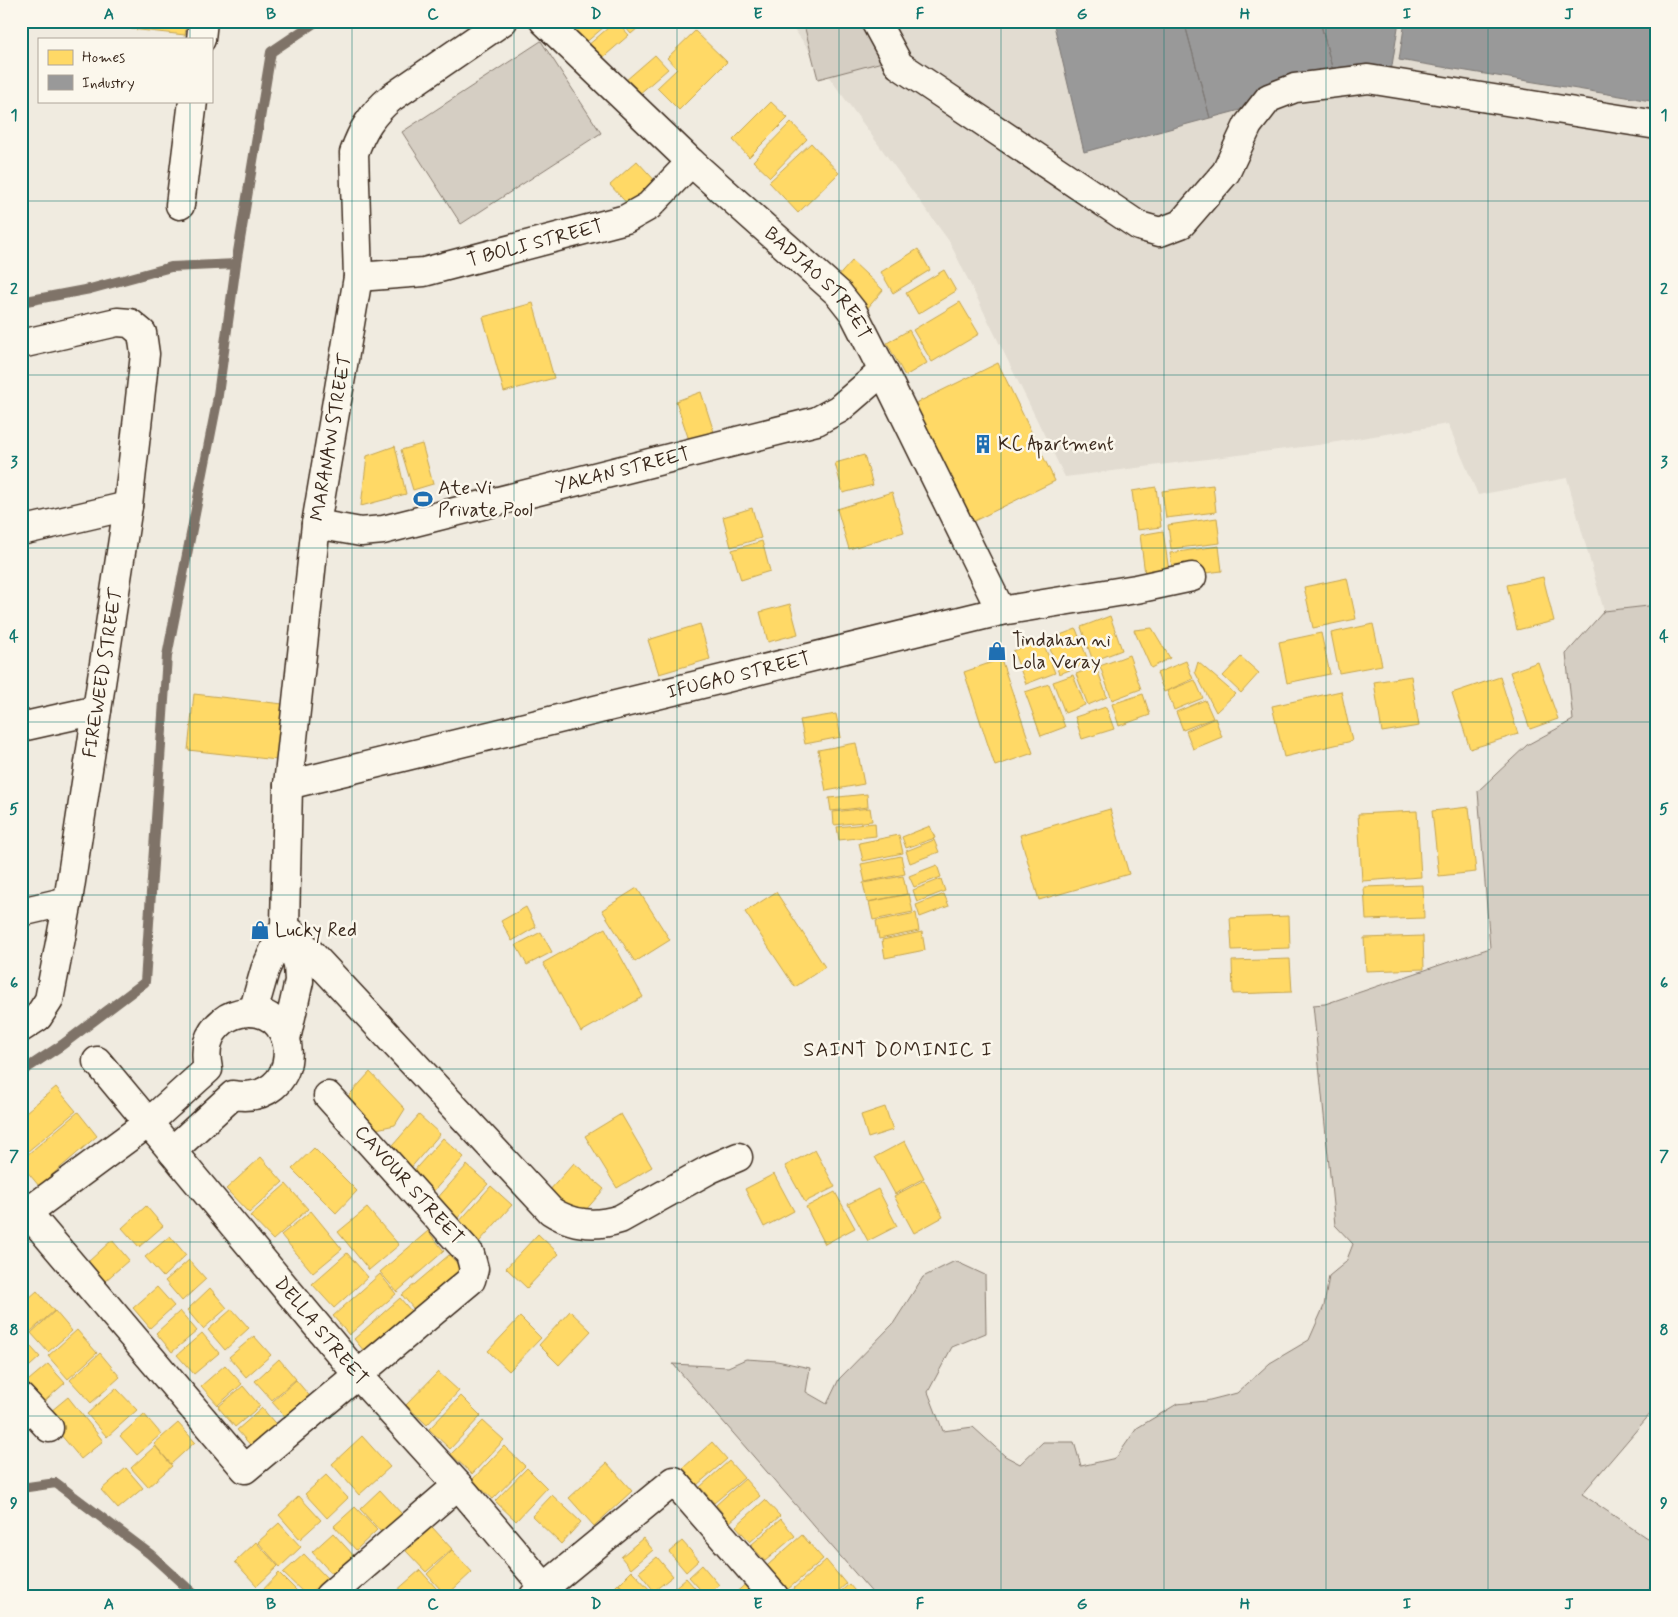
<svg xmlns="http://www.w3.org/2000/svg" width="1678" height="1617" font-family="Mynerve,sans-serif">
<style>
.built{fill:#e2dcd1}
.green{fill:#d5cec3;stroke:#887c70}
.homes{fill:#ffd966;stroke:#c4a450}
.industry{fill:#999;stroke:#7d7874}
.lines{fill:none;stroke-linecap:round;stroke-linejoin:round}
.stream{stroke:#7f7367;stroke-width:10}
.minor-casing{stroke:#3b2a1e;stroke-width:31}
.minor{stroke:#fbf7ec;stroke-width:28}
.grid{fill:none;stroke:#0f766e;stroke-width:1;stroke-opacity:0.55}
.labels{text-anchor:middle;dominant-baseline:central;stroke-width:5;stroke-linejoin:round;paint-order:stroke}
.street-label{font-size:19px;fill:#3b2a1e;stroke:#fbf7ec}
.poi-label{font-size:19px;fill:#3b2a1e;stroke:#fbf7ec;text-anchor:start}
.neighbourhood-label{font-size:20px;letter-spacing:1px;fill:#3b2a1e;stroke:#fbf7ec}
.neatline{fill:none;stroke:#0f766e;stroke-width:2}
.grid-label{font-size:16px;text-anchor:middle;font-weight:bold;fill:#0f766e}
</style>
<rect width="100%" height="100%" fill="#f0ebe0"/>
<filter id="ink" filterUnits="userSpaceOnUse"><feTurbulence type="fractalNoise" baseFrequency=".02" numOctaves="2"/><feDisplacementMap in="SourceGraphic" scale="10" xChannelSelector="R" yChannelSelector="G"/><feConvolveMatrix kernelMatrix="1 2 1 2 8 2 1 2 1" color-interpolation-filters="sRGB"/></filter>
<g filter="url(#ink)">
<path class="built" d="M788,21h869v584l-53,6 -37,-133 -89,17 -30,-71 -130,21 -253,32 -116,-236z"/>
<path class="green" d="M803,21h72l11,40 -68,18z
M541,41l60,92 -140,91 -59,-92z
M1657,605v801l-75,88 75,51v30l-13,21h-769l-202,-232 55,3 18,-8 31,2 33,7 -4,24 21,12 12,-25 54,-55 30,-47 32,-16 30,14 1,58 -34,14 -24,45 15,39 30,-4 32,29 15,8 23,-22h31l7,24 35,-8 21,-30 40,-24 29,-3 31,-8 33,-30 39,-23 15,-34 5,-30 17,-14 7,-18 -18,-19 -22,-220 12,-1 165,-56 -12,-157 49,-46 46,-25 -7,-66 38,-43z"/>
<path class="homes" d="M132,21h55l-2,14 -54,-6z
M581,21h30l-27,23 -13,-14z
M616,21l13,14 -30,26 -13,-14z
M620,21h26l-15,13z
M695,31l32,31 -48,48 -22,-22 20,-19 -10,-11z
M655,55l13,14 -30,26 -13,-14z
M771,102l17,16 -39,39 -16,-17z
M791,122l16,17 -37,38 -17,-16z
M811,143l28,30 -41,40 -29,-31z
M637,161l22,24 -27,24 -22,-24z
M918,249l12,21 -37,23 -12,-21z
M852,261l31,29 -17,20 -32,-29z
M944,270l12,21 -38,23 -12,-21z
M960,302l19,32 -47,28 -19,-32z
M533,303l21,75 -50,14 -21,-75z
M909,330l18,33 -22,13 -18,-33z
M998,363l57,118 -87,43 -58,-118z
M701,392l14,43 -25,8 -14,-42z
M422,444l11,40 -20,6 -12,-40z
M395,446l11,48 -45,12 6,-50z
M864,455l9,30 -30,8 -8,-30z
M1213,485l3,27 -50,6 -4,-27z
M1156,487l5,40 -24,3 -5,-39z
M892,492l12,40 -55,17 -12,-40z
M752,508l9,30 -30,9 -8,-30z
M1217,518l3,25 -49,6 -3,-24z
M1163,531l6,40 -24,3 -5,-39z
M762,541l8,30 -29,9 -9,-30z
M1219,546l3,25 -49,6 -3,-24z
M1543,577l11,44 -37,9 -10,-45z
M1347,578l9,41 -43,9 -9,-41z
M790,604l8,30 -30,8 -8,-30z
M1110,616l12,34 -29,11 -12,-34z
M700,624l10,35 -51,15 -11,-34z
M1373,624l9,41 -43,8 -8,-40z
M1152,628l18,30 -19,10 -17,-38z
M1076,629l13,34 -30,11 -12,-34z
M1321,633l9,41 -43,9 -8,-41z
M1042,640l13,33 -29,11 -13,-33z
M1129,655l12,34 -29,11 -12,-34z
M1241,657l18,16 -18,20 -18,-17z
M1001,659l32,94 -38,13 -31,-94z
M1186,661l7,18 -29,13 -7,-19z
M1198,662l37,32 -19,18 -21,-40z
M1538,662l20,57 -28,10 -20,-57z
M1096,666l11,31 -19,8 -12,-31z
M1073,675l12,30 -20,8 -12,-31z
M1411,676l8,50 -37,6 -8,-50z
M1500,677l18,57 -48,15 -18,-56z
M1195,680l8,18 -29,12 -7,-19z
M1049,684l16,43 -24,9 -16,-44z
M1341,691l11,50 -68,16 -12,-51z
M194,694l89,10 -6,56 -89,-10z
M1143,694l7,21 -31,11 -7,-22z
M1205,700l8,18 -30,12 -7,-18z
M1106,707l8,22 -32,10 -7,-22z
M836,714l5,23 -36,7 -5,-24z
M1215,718l7,19 -29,12 -7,-18z
M856,743l8,41 -38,7 -8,-41z
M867,794l1,13 -37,4 -2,-13z
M1469,807l7,65 -37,4 -7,-65z
M870,808l2,13 -38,4 -1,-13z
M1110,809l19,65 -90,26 -19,-65z
M1417,811l4,66 -59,4 -4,-67z
M875,823l1,13 -37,4 -2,-13z
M930,826l5,12 -29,10 -4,-11z
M899,835l4,18 -40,8 -4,-18z
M934,840l5,12 -29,11 -4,-12z
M901,856l4,18 -40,8 -4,-18z
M937,865l4,12 -27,10 -5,-11z
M903,876l4,18 -40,8 -4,-19z
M941,879l4,12 -28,11 -4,-12z
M1423,885l1,33 -58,2 -2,-33z
M637,888l33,52 -35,22 -33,-52z
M776,892l49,75 -30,20 -50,-75z
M909,894l4,18 -40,8 -4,-18z
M944,894l5,12 -29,11 -4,-12z
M526,907l10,20 -24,14 -11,-20z
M916,913l3,18 -40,8 -3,-18z
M1289,916l1,32 -58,2 -2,-32z
M605,928l38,69 -62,35 -38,-69z
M541,932l11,20 -25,13 -11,-20z
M922,932l3,18 -40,8 -3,-18z
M1423,936l1,33 -58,2 -2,-33z
M1290,959l2,33 -59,2 -1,-33z
M370,1072l35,37 -10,16 -23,5 -30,-27z
M56,1087l20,24 -55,46v-41z
M885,1107l8,23 -25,8 -7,-23z
M78,1112l19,24 -58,50 -18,-22v-4z
M621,1114l31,53 -35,21 -32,-52z
M419,1115l21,19 -32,37 -21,-19z
M443,1138l21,19 -33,37 -21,-19z
M905,1141l19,37 -29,16 -20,-37z
M314,1148l43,43 -21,22 -44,-44z
M815,1150l20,37 -30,15 -20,-36z
M261,1157l22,25 -34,31 -23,-24z
M574,1163l30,26 -26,30 -30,-27z
M467,1165l21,19 -33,37 -21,-19z
M774,1174l20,37 -30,16 -19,-38z
M924,1180l19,37 -29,16 -20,-37z
M286,1184l22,25 -35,31 -23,-24z
M491,1186l21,19 -33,37 -21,-19z
M878,1189l19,37 -29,15 -20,-37z
M835,1192l20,36 -30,16 -19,-37z
M146,1206l17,20 -24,21 -17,-19z
M367,1208l32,37 -30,25 -31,-38z
M311,1211l31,38 -29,24 -32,-38z
M428,1231l16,20 -47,41 -17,-20z
M538,1234l21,20 -32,34 -21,-20z
M170,1236l16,19 -23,22 -18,-20z
M112,1240l17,20 -24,21 -17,-19z
M347,1253l21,24 -34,31 -22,-24z
M449,1255l17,18 -47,42 -17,-20z
M189,1260l17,19 -24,22 -17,-20z
M380,1274l16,20 -47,41 -16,-19z
M157,1287l17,19 -24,22 -17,-20z
M210,1288l17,20 -24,21 -16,-19z
M37,1291l17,20 -24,21 -9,-10v-17z
M400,1298l16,19 -46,41 -16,-19z
M232,1309l17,19 -24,22 -17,-20z
M55,1311l17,20 -24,21 -17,-19z
M180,1311l17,20 -25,21 -16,-19z
M570,1311l21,20 -32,34 -20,-20z
M520,1317l21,21 -32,33 -21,-20z
M77,1330l20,23 -29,26 -20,-23z
M202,1333l17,20 -25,21 -17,-19z
M254,1336l17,19 -25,22 -17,-20z
M23,1338l17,19 -19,17v-35z
M100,1353l20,24 -29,26 -21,-23z
M279,1359l17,20 -24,21 -17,-19z
M48,1364l17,19 -25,22 -17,-20z
M225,1365l17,19 -24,21 -17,-19z
M438,1372l21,19 -32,34 -21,-20z
M296,1380l17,20 -24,21 -17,-19z
M243,1386l17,20 -25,21 -17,-20z
M116,1388l21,22 -30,27 -20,-23z
M461,1396l20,20 -31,33 -21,-20z
M68,1397l35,44 -22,18 -36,-43z
M262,1408l17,20 -25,21 -17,-19z
M144,1414l17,20 -24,21 -17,-19z
M483,1421l21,19 -32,34 -21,-20z
M178,1423l17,19 -24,22 -17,-20z
M362,1436l28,31 -31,28 -27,-31z
M712,1442l15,17 -30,26 -14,-17z
M155,1446l17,20 -24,21 -17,-19z
M504,1446l21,20 -32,33 -21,-19z
M729,1461l15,17 -30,25 -14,-16z
M607,1463l25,28 -38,35 -25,-28z
M126,1468l17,20 -25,21 -17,-19z
M527,1468l20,20 -31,33 -21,-20z
M326,1475l22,23 -21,20 -22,-24z
M745,1479l15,17 -30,26 -14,-17z
M380,1490l22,24 -20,19 -22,-24z
M552,1495l29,27 -20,22 -29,-28z
M299,1496l22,24 -21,19 -21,-24z
M765,1500l15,16 -30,26 -14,-16z
M355,1507l22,23 -21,20 -22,-24z
M781,1519l14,17 -30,25 -14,-16z
M279,1523l22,24 -21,20 -22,-25z
M432,1527l20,22 -26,23 -20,-21z
M333,1533l22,24 -21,19 -22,-24z
M802,1535l21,24 -43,37 -20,-24z
M643,1538l10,12 -22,19 -10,-12z
M682,1541l17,19 -13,12 -17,-20z
M256,1542l22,24 -21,20 -22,-24z
M452,1550l20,22 -26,24 -19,-22z
M304,1554l23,24 -20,18 -24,-23z
M657,1557l16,19 -19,15 -15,-19z
M826,1560l20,24 -13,12h-48z
M702,1565l17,20 -13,11 -17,-19z
M420,1570l23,26h-45l-3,-4z
M632,1571l23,24 -1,1h-24l-11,-12z
M279,1573l23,23h-45z
M686,1578l16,18h-23l-6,-7z
M749,1581l13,15h-30z
M618,1584l11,12h-23z
M849,1584l10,12h-23z"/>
<path class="industry" d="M1053,21h131l26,97 -126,34z
M1184,21h136l14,54 -90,34 -34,9z
M1320,21h79l-8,51 -57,3z
M1405,21h252v81l-258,-42z"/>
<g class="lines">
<path class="stream" d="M21,302l69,-13 81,-22 65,-3
M21,1072l41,-27 83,-63 22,-326 50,-254 19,-138 35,-212 46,-31
M21,1488l35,-5 94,71 46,42"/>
<g class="minor-casing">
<g id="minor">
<path id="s1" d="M544,21l147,141 147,131 15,19 30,59 118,240"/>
<path d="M875,21l24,44 240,161 21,6 21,-8 45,-52 22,-47 21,-27 26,-10 73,-9 289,46"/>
<path d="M201,39l2,-18"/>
<path d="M180,205l13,-104"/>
<path id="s2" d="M358,277l66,-5 202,-53 23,-13 42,-44"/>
<path d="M21,344l96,-22 13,1 12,10 3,21 -17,152 -60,395 -19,99 -11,17 -17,11"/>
<path id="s3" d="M316,524l45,8 22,-2 434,-109 22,-12 44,-38"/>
<path d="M21,531l107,-25"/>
<path d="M21,727l76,-17"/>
<path id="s4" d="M288,785l713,-174 135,-22 56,-12"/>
<path d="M21,912l47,-11"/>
<path d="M292,933l259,278c22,14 44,16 69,8l90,-50 28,-12"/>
<path d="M253,1012l12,-42 20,-44"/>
<path id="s5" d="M286,1039l13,-58 -1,-16 -13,-39 3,-141 28,-261 42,-247 -4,-124c8,-23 18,-39 37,-55l112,-77"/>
<path id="s6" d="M97,1061l261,314 100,110 94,111"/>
<path d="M27,1212l218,257 226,-189 3,-11 -4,-15 -142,-158"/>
<path d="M21,1217l127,-94 60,-54c-4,-20 -1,-35 15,-48 7,-6 15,-8 24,-9 56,-3 57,94 -14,83l-61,56"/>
<path d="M21,1398l28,30"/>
<path d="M329,1596l129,-111"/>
<path d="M534,1596l140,-115 100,115"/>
</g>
</g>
<use href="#minor" class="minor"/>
</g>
</g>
<path class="grid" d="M190,21v18M352,21v1575M514,21v1575M677,21v1575M839,21v1575M1001,21v1575M1164,21v1575M1326,21v1575M1488,21v1575M190,101v1495M21,201h1636M21,375h1636M21,548h1636M21,722h1636M21,895h1636M21,1069h1636M21,1242h1636M21,1416h1636"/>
<defs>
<g id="building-bare" transform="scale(1.5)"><path d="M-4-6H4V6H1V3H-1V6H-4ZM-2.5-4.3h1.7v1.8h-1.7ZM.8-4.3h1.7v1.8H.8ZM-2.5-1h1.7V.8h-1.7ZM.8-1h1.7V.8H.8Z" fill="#1f6fb2" stroke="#fbf7ec" stroke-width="2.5" paint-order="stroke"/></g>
<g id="stadium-bare" transform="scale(1.5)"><path d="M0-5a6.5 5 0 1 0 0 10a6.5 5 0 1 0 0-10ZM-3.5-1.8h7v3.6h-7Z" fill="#1f6fb2" stroke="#fbf7ec" stroke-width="2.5" paint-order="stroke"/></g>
<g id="shop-bare" transform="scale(1.5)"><path d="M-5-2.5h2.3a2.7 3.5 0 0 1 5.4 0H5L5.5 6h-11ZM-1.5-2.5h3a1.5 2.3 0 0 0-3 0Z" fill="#1f6fb2" stroke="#fbf7ec" stroke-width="2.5" paint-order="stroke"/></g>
</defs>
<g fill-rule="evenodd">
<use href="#building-bare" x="983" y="444"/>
<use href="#stadium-bare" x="423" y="499"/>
<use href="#shop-bare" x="997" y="651"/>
<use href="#shop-bare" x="260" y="930"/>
</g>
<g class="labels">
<g class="street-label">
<text stroke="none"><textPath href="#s2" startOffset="181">T BOLI STREET</textPath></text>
<text stroke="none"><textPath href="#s1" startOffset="380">BADJAO STREET</textPath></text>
<text stroke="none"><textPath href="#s5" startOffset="608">MARANAW STREET</textPath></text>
<text stroke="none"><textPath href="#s3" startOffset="315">YAKAN STREET</textPath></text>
<text transform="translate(103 673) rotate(-81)">FIREWEED STREET</text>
<text stroke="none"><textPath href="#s4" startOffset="464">IFUGAO STREET</textPath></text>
<text transform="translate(409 1185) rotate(48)">CAVOUR STREET</text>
<text stroke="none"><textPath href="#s6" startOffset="351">DELLA STREET</textPath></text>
</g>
<g class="poi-label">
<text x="998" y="444">KC Apartment</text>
<text x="438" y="488">Ate Vi<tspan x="438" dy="22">Private Pool</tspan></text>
<text x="1012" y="640">Tindahan ni<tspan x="1012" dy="22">Lola Veray</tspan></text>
<text x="275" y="930">Lucky Red</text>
</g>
<g class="neighbourhood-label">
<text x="898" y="1050">SAINT DOMINIC I</text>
</g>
</g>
<rect width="1678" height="1617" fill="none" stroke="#fbf7ec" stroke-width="55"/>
<rect x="38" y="38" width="175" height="65" fill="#fbf7ec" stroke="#aea59a"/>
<rect x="48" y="50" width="25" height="15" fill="#ffd966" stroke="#aea59a"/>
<text x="82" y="62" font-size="15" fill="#3b2a1e">Homes</text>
<rect x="48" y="75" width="25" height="15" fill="#999999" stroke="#aea59a"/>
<text x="82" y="88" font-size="15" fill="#3b2a1e">Industry</text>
<rect x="28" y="28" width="1622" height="1562" class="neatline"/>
<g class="grid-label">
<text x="109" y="19">A</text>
<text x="271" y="19">B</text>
<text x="433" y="19">C</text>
<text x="596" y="19">D</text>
<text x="758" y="19">E</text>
<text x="920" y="19">F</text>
<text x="1082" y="19">G</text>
<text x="1245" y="19">H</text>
<text x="1407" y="19">I</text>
<text x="1569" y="19">J</text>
<text x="14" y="120">1</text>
<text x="1664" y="120">1</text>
<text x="14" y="294">2</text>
<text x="1664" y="294">2</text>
<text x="14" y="467">3</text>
<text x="1664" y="467">3</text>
<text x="14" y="641">4</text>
<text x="1664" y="641">4</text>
<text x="14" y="814">5</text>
<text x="1664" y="814">5</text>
<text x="14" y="988">6</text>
<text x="1664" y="988">6</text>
<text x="14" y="1161">7</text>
<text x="1664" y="1161">7</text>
<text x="14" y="1335">8</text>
<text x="1664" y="1335">8</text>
<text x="14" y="1508">9</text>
<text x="1664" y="1508">9</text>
<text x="109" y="1609">A</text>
<text x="271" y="1609">B</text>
<text x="433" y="1609">C</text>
<text x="596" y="1609">D</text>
<text x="758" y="1609">E</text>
<text x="920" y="1609">F</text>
<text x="1082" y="1609">G</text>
<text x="1245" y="1609">H</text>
<text x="1407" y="1609">I</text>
<text x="1569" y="1609">J</text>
</g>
</svg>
